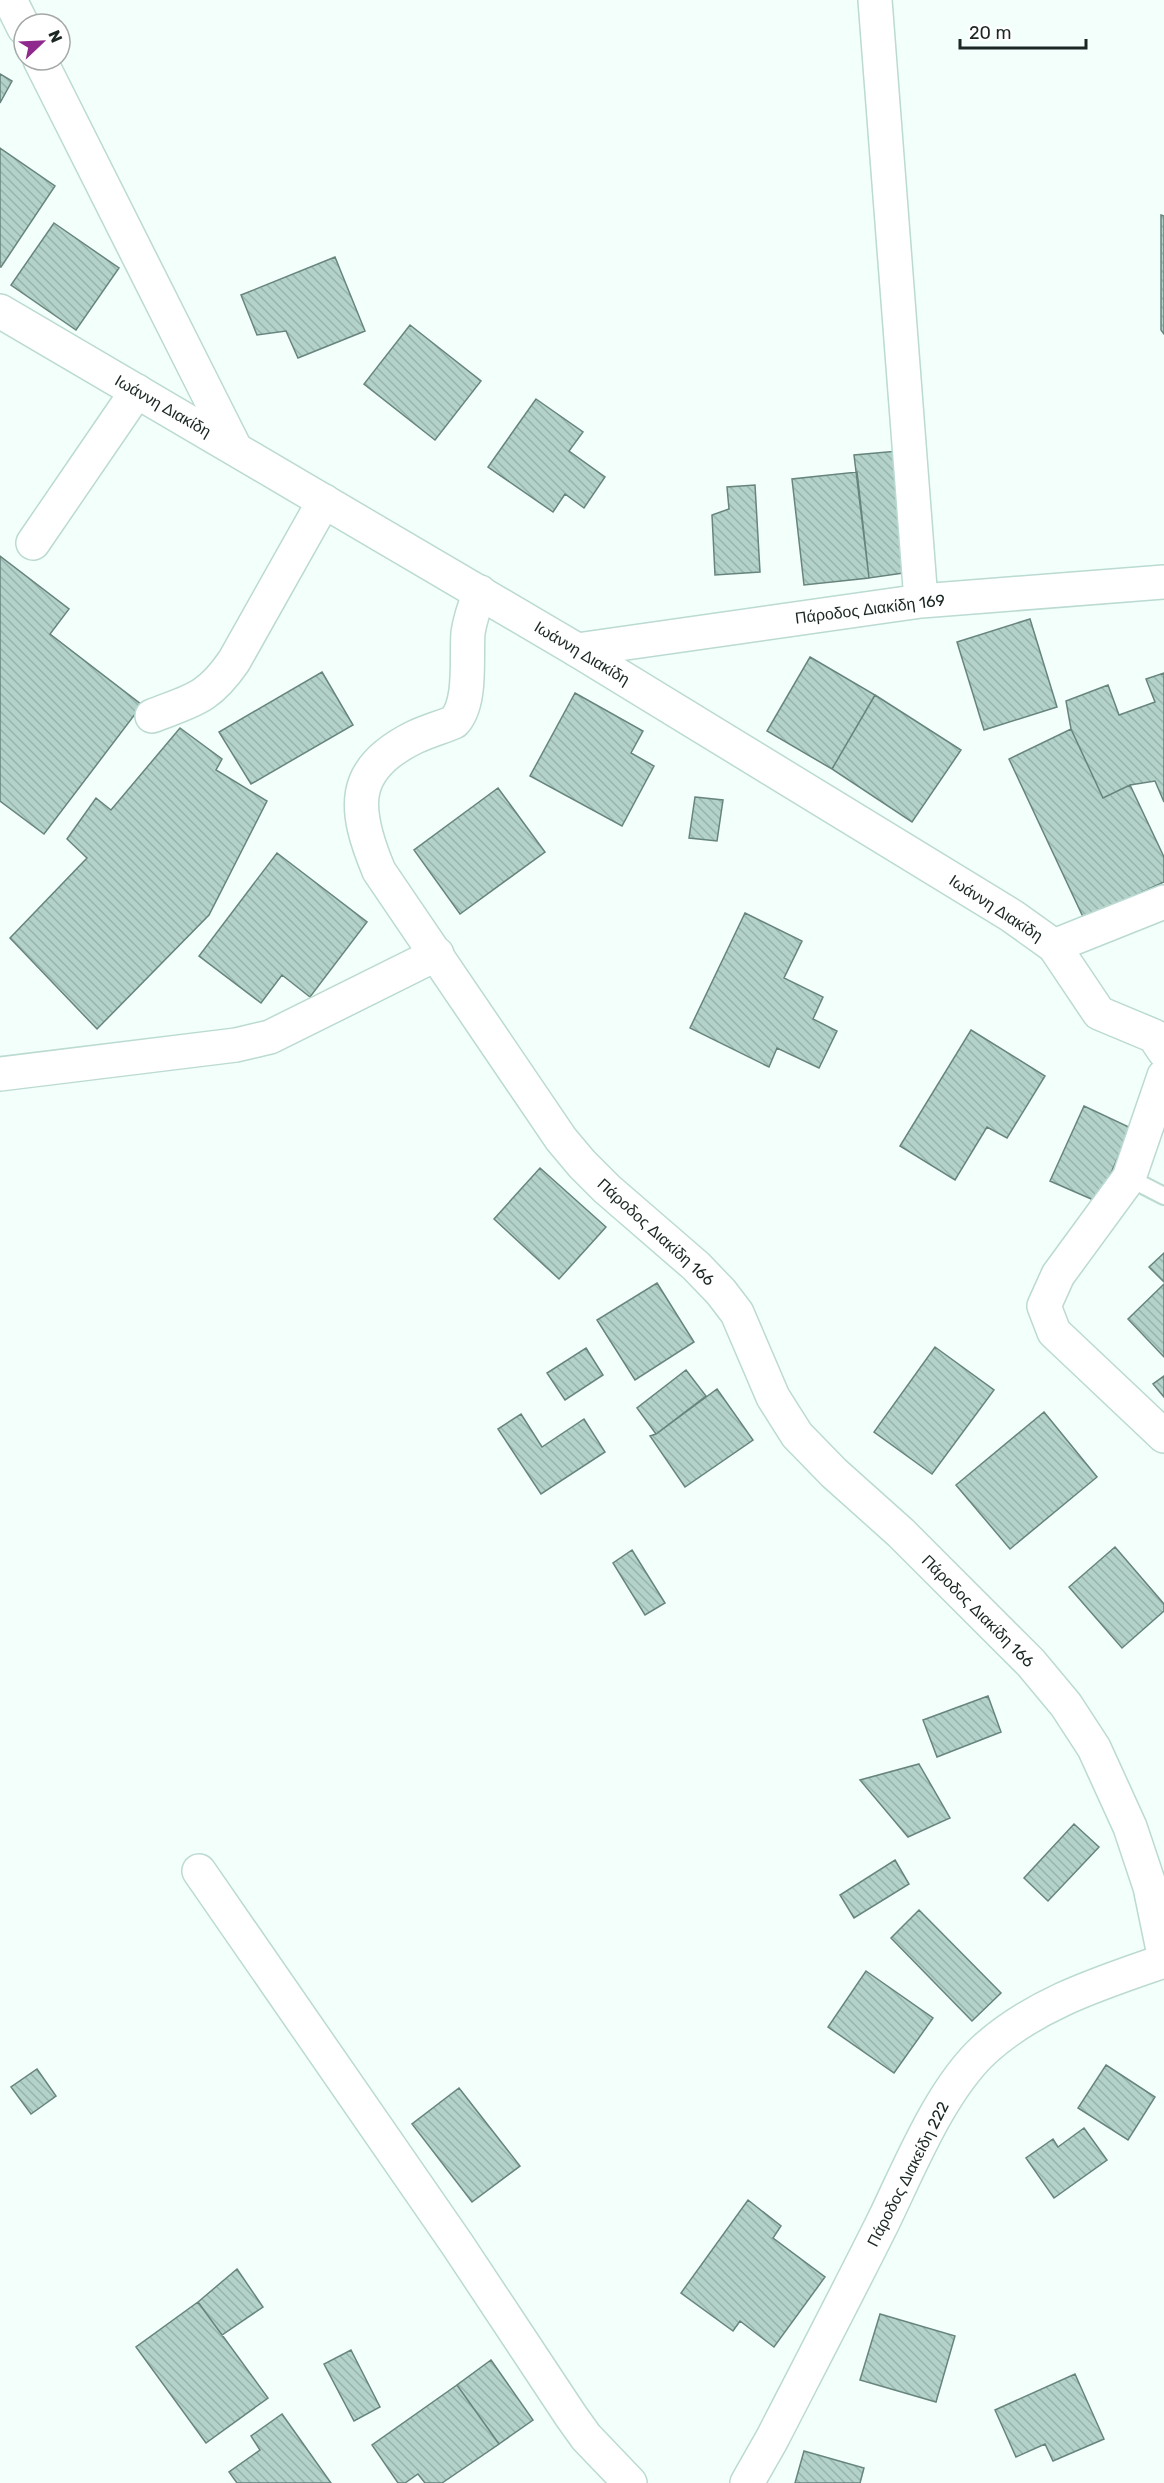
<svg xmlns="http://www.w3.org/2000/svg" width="1164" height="2483" font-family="Rubik,sans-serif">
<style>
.building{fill:url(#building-back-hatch);stroke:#67847d;stroke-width:1.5}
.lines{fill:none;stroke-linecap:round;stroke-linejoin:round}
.lane-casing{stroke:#bbdad2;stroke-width:20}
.street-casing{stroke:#bbdad2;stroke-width:36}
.secondary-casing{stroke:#bbdad2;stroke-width:36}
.lane{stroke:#fff;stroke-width:16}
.street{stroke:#fff;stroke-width:33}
.secondary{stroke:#fff;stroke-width:33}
.labels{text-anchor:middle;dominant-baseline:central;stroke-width:4.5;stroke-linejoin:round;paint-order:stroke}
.street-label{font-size:16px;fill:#1b2724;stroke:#fff}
</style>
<defs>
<pattern id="building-back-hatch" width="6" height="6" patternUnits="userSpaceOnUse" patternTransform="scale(1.5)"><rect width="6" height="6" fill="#b3d2ca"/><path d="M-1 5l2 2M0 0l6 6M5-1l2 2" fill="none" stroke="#99b4ad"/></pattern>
</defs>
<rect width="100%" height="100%" fill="#f2fffb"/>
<path class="building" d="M0,74l12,7 -12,22z
M0,148l55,38 -54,81h-1z
M1161,215l3,1v118l-3,-4z
M54,223l65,45 -43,62 -65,-45z
M335,257l30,74 -67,27 -12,-27 -29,4 -16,-40z
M410,325l71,56 -46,59 -71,-56z
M536,399l47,33 -14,19 36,26 -21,31 -19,-14 -12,18 -65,-45z
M898,451l12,121 -41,6 -15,-123z
M857,472l12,106 -65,7 -12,-106z
M755,485l5,87 -45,3 -3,-60 17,-6 -2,-22z
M0,556l69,53 -19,25 92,71 -98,129 -44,-33z
M1030,619l27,88 -73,23 -27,-88z
M810,657l65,38 -43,74 -65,-38z
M322,672l31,53 -102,59 -32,-52z
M1164,673v129l-9,-21 -25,4 -27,13 -32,-69 -5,-28 42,-16 11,30 36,-13 -9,-23z
M575,693l68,38 -12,22 23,13 -32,60 -92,-50z
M875,695l86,55 -49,72 -80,-53z
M180,728l42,31 -6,11 51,31 -58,114 -112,114 -87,-91 77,-80 -20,-19 29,-41 15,12z
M1071,729l32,69 27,-13 34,72v25l-80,37 -75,-160z
M498,788l47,64 -85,62 -46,-64z
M695,797l28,3 -6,41 -28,-3z
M277,853l90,69 -57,75 -28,-22 -21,28 -62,-47z
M745,913l57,28 -18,37 39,19 -10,22 24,12 -18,37 -42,-20 -8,19 -79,-39z
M971,1030l74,46 -38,62 -20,-11 -32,53 -55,-34z
M1084,1106l47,22 -33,74 -48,-21z
M540,1168l66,59 -47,52 -65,-60z
M1164,1253v29l-15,-15z
M657,1283l37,59 -59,38 -38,-60z
M1164,1284v73l-36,-38z
M935,1347l59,43 -62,84 -58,-42z
M586,1348l17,27 -38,25 -18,-27z
M686,1370l20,26 -50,38 -19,-26z
M1164,1376v21l-11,-13z
M717,1389l36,51 -68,47 -35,-51 6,-2z
M1044,1412l53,65 -87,72 -54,-64z
M521,1414l21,33 42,-28 21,33 -64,42 -43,-65z
M1115,1547l49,57v7l-42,37 -53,-61z
M632,1550l33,53 -20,12 -32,-52z
M988,1696l13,36 -64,25 -14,-37z
M919,1764l31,54 -42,19 -48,-57z
M1074,1824l25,23 -51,54 -24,-23z
M895,1860l14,24 -55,34 -14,-23z
M919,1910l82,83 -29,28 -81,-83z
M866,1971l67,47 -39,55 -66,-46z
M1106,2065l49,32 -27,43 -50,-32z
M37,2069l19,27 -25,18 -20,-27z
M459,2088l61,78 -48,36 -60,-78z
M1084,2128l23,32 -53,38 -28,-40 27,-19 5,8z
M748,2200l33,26 -8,12 52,39 -51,70 -34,-26 -7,10 -52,-38z
M237,2269l26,38 -41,28 -24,-33z
M198,2302l70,96 -62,45 -70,-96z
M880,2314l75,22 -19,66 -76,-22z
M351,2350l29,57 -26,14 -30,-57z
M491,2360l42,60 -34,24 -42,-59z
M1075,2374l29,65 -51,22 -8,-17 -29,13 -21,-47z
M457,2385l42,59 -57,39h-17l-7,-9 -13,9h-7l-26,-38z
M282,2414l49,69h-94l-8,-11 31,-22 -9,-14z
M804,2451l60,17 -4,15h-65z"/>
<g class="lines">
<g class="lane-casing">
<path id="lane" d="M1129,1178l35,18"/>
</g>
<g class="street-casing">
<path id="street" d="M10,0l14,28
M875,0l46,601
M40,60l195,388
M33,543l104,-152
M480,592c-5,13 -10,27 -12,41 -2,25 4,70 -14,89 -12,5 -26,9 -39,15 -66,32 -62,72 -36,134l182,268 21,25 25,25 89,77 25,26 16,21 36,84 24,38 37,38 67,60 130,130 35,42 28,43 36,79 20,60 14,68
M577,650l344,-49 243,-19
M152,716c41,-16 56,-17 82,-55l90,-160
M1054,946l45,67 55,23 10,15
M0,1074l236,-29 34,-8 167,-83
M1164,1076l-35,102 -71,97 -14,31 10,26 110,104
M199,1871l258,373 114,172 15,21 44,46
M747,2483l25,-44c37,-72 74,-143 110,-215 27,-55 58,-134 103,-175 51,-46 116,-66 179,-88"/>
</g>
<g class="secondary-casing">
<path id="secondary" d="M0,311l577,339 435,266 42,30 110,-44"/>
</g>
<use href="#lane" class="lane"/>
<use href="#street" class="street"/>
<use href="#secondary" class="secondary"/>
</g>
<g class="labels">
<g class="street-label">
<text transform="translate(163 406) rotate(30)">Ιωάννη Διακίδη</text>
<text transform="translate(870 609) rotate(-7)">Πάροδος Διακίδη 169</text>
<text transform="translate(582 653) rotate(31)">Ιωάννη Διακίδη</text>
<text transform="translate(996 908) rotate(33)">Ιωάννη Διακίδη</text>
<text transform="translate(656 1232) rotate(42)">Πάροδος Διακίδη 166</text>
<text transform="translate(978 1611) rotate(45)">Πάροδος Διακίδη 166</text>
<text transform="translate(908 2174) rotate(-63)">Πάροδος Διακείδη 222</text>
</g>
</g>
<g transform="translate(42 42) rotate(67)"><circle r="28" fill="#ffffff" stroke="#a4a9a7" stroke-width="1.5"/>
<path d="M0-4.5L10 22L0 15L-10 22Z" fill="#90298d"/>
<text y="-9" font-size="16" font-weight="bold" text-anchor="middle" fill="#1b2724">N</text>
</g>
<path d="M960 39v9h126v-9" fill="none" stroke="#1b2724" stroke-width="3"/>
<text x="969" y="39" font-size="18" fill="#1b2724" stroke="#ffffff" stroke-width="4.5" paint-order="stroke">20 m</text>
</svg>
